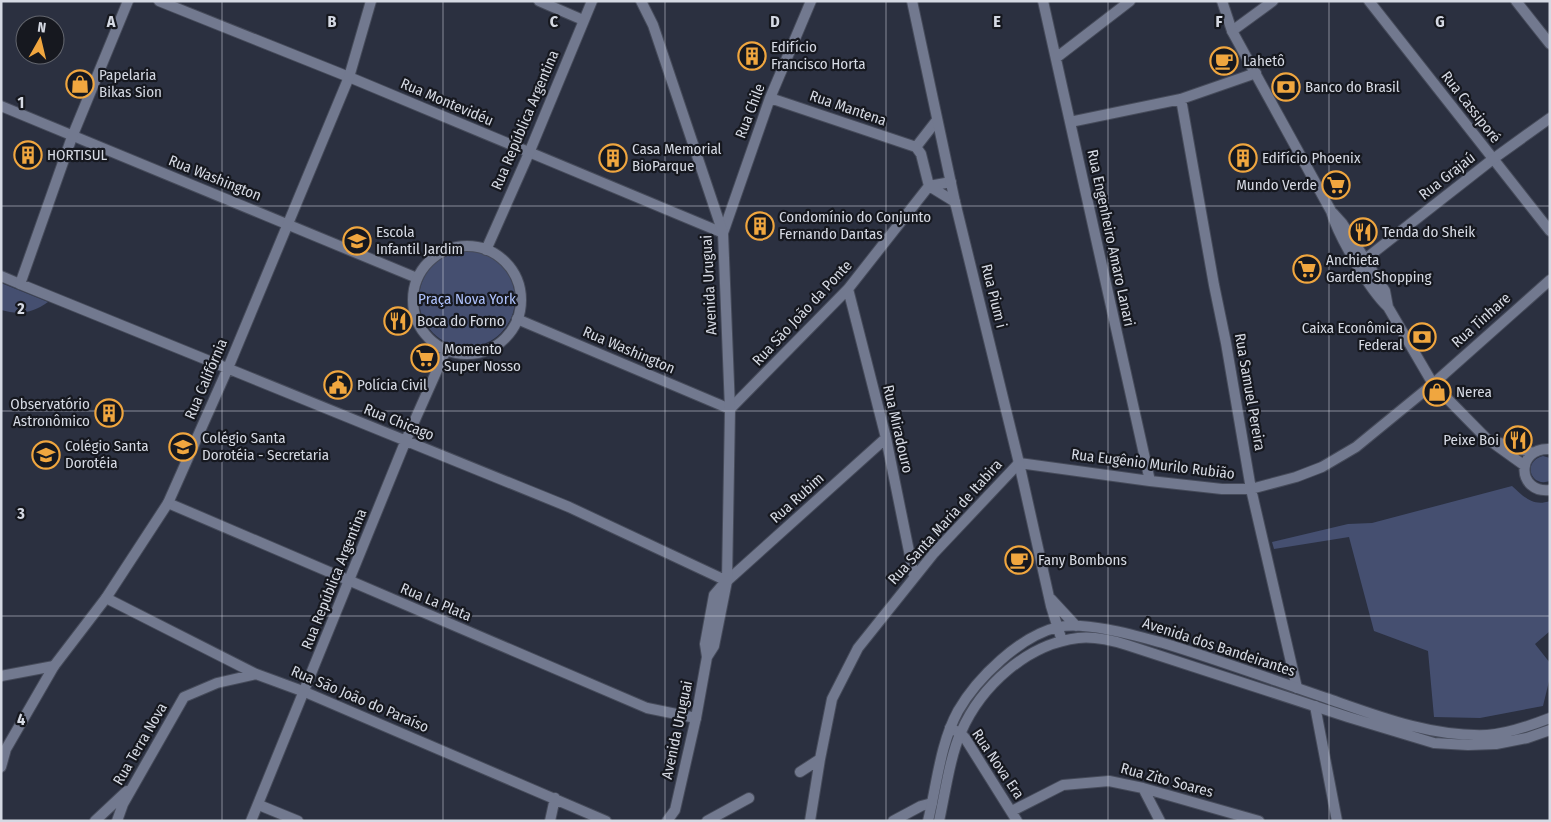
<svg xmlns="http://www.w3.org/2000/svg" width="1551" height="822" font-family="'Fira Sans Condensed',sans-serif">
<style>
.green{fill:#454f70}
.lines{fill:none;stroke-linecap:round;stroke-linejoin:round}
.minor-casing{stroke:#464b5a;stroke-width:12}
.tertiary-casing{stroke:#464b5a;stroke-width:12}
.minor{stroke:#72798f;stroke-width:10}
.tertiary{stroke:#72798f;stroke-width:10}
.grid{fill:none;stroke:#d5d9e3;stroke-width:1;stroke-opacity:0.55}
.labels{text-anchor:middle;dominant-baseline:central;stroke-width:4.5;stroke-linejoin:round;paint-order:stroke}
.poi-label{font-size:15px;fill:#d5d9e3;stroke:#16181f;text-anchor:start}
.street-label{font-size:15px;fill:#d5d9e3;stroke:#16181f}
.park-label{font-size:15px;fill:#adc0fa;stroke:#16181f}
.grid-label{font-size:16px;text-anchor:middle;font-weight:bold;fill:#d5d9e3;stroke:#16181f;stroke-width:4.5;stroke-linejoin:round;paint-order:stroke}
</style>
<rect width="100%" height="100%" fill="#2b3040"/>
<path class="green" d="M419 299a48 48 0 1 1 96 0a48 48 0 1 1-96 0Z
M1,283l47,19c-15,11 -29,13 -47,8z
M1543,456l7,2v23c-20,7 -28,-20 -7,-25z
M1512,486c12,11 21,21 38,15v130l-15,13 15,19v14l-7,29 -63,12 -46,-1 -6,-66 -54,-20 -25,-94 -75,12 -2,-7 76,-18 24,-1z"/>
<g class="lines">
<g class="minor-casing">
<path id="minor" d="M159,1l190,76 374,156 47,-135 41,-97
M539,1l44,19
M1043,1l107,480
M1369,1l181,230
M1516,1l34,43
M1232,31l41,-30
M1056,58l74,-57
M770,98l146,49 5,7 8,32
M1181,99l33,186 12,58 25,146 46,199
M1,106l416,172
M1070,122l111,-23 75,-26
M916,147l21,-27
M929,186l26,16
M1,276l19,8
M848,289l38,149 28,138
M517,319l213,90 118,-120 81,-103 22,-4
M168,503l479,205 49,10
M727,581l159,-143
M106,598l150,76 49,18 301,129
M1,676l53,-10
M1315,706l22,115
M950,728l10,5 5,5 52,83
M800,772l20,-13
M1143,788l17,33
M259,805l39,16
M1012,811l51,-26 46,-4 34,7 116,33
M95,821l32,-30
M117,821l6,-17 61,-107 33,-14 39,-9
M550,821l5,-23
M707,821l42,-23
M810,821l10,-62 12,-60 26,-51 76,-95 85,-90 131,18 72,8h29l45,-12 26,-10 34,-20 77,-63 117,-104
M893,821l28,-15 11,-3"/>
</g>
<g class="tertiary-casing">
<path id="tertiary" d="M128,1l-56,136 -52,147 549,223 158,74
M641,1l12,24 70,208 7,176 -3,172 -13,65 -7,11
M912,1l43,201 64,261 32,143 11,35
M1222,1l10,30 99,180c7,25 38,78 57,96
M1333,213l9,10 43,68 3,16 45,77 53,54 39,28
M413 300a54 54 0 1 1 108 0a54 54 0 1 1-108 0Z
M486,250l43,-97 63,-152
M1364,260l129,-101 57,-41
M1497,442l36,11
M1550,449c-35,-2 -33,45 0,41
M1051,599l25,27
M1,767l5,-18 48,-83 52,-68 62,-95 60,-135 121,-291 22,-76
M251,821l155,-381 40,-90
M667,821l8,-11 21,-92 11,-61 -2,-13 9,-49 12,-14
M928,821c9,-37 12,-77 30,-110 19,-33 62,-75 100,-84 27,-6 79,9 105,16 56,17 110,37 166,56 51,18 103,38 158,36 20,-1 45,-10 63,-17
M939,821c6,-27 11,-65 22,-89 20,-46 66,-88 117,-94 17,-2 33,2 49,7l221,72 86,26 34,2 28,-1 31,-6 23,-8"/>
</g>
<use href="#minor" class="minor"/>
<use href="#tertiary" class="tertiary"/>
</g>
<path class="grid" d="M222,1v820M443,1v820M665,1v820M886,1v820M1108,1v820M1329,1v820M1,206h1549M1,411h1549M1,616h1549"/>
<defs>
<g id="building-ring" transform="scale(1.4375)"><circle r="9.5" fill="#16181f" stroke="#f0a63f" stroke-width="1.5"/><path d="M-4-6H4V6H1V3H-1V6H-4ZM-2.5-4.3h1.7v1.8h-1.7ZM.8-4.3h1.7v1.8H.8ZM-2.5-1h1.7V.8h-1.7ZM.8-1h1.7V.8H.8Z" fill="#f0a63f"/></g>
<g id="cafe-ring" transform="scale(1.4375)"><circle r="9.5" fill="#16181f" stroke="#f0a63f" stroke-width="1.5"/><path d="M-5.5-4.5H6V0H3Q3 3.5 0 3.5H-2.5Q-5.5 3.5-5.5 0ZM3-3.2v2h1.7v-2ZM-6 4.5H4V6H-6Z" fill="#f0a63f"/></g>
<g id="shop-ring" transform="scale(1.4375)"><circle r="9.5" fill="#16181f" stroke="#f0a63f" stroke-width="1.5"/><path d="M-5-2.5h2.3a2.7 3.5 0 0 1 5.4 0H5L5.5 6h-11ZM-1.5-2.5h3a1.5 2.3 0 0 0-3 0Z" fill="#f0a63f"/></g>
<g id="bank-ring" transform="scale(1.4375)"><circle r="9.5" fill="#16181f" stroke="#f0a63f" stroke-width="1.5"/><path d="M-6-4H6V4H-6ZM0-2.3a2.3 2.3 0 1 0 0 4.6a2.3 2.3 0 1 0 0-4.6Z" fill="#f0a63f"/></g>
<g id="supermarket-ring" transform="scale(1.4375)"><circle r="9.5" fill="#16181f" stroke="#f0a63f" stroke-width="1.5"/><path d="M-6-5.5h2.5l.6 2H6L4.5 2H-2.5L-4.4-4H-6ZM-1.5 3.2a1.3 1.3 0 1 0 .1 0ZM3 3.2a1.3 1.3 0 1 0 .1 0Z" fill="#f0a63f"/></g>
<g id="restaurant-ring" transform="scale(1.4375)"><circle r="9.5" fill="#16181f" stroke="#f0a63f" stroke-width="1.5"/><path d="M-5-6h1v4h1v-4h1v4h1v-4h1v5L-1.5 .5V6h-2V.5L-5-1ZM5-6V6H3V1.5H1.5Q1.5-4 5-6Z" fill="#f0a63f"/></g>
<g id="school-ring" transform="scale(1.4375)"><circle r="9.5" fill="#16181f" stroke="#f0a63f" stroke-width="1.5"/><path d="M0-5L7-2L0 1L-7-2ZM-4 1L0 2.5L4 1V4Q0 6-4 4Z" fill="#f0a63f"/></g>
<g id="civic-ring" transform="scale(1.4375)"><circle r="9.5" fill="#16181f" stroke="#f0a63f" stroke-width="1.5"/><path d="M-.6-6.5H3V-4.5H.6V-3L4-1V1h2V6H-6V1h2V-1L-.6-3ZM-1.2 2.5V6h2.4V2.5Z" fill="#f0a63f"/></g>
</defs>
<g fill-rule="evenodd">
<use href="#building-ring" x="752" y="56"/>
<use href="#cafe-ring" x="1224" y="61"/>
<use href="#shop-ring" x="80" y="84"/>
<use href="#bank-ring" x="1286" y="87"/>
<use href="#building-ring" x="28" y="155"/>
<use href="#building-ring" x="613" y="158"/>
<use href="#building-ring" x="1243" y="158"/>
<use href="#supermarket-ring" x="1336" y="185"/>
<use href="#building-ring" x="760" y="226"/>
<use href="#restaurant-ring" x="1363" y="232"/>
<use href="#school-ring" x="357" y="241"/>
<use href="#supermarket-ring" x="1307" y="269"/>
<use href="#restaurant-ring" x="398" y="321"/>
<use href="#bank-ring" x="1422" y="337"/>
<use href="#supermarket-ring" x="425" y="358"/>
<use href="#civic-ring" x="338" y="385"/>
<use href="#shop-ring" x="1437" y="392"/>
<use href="#building-ring" x="109" y="413"/>
<use href="#restaurant-ring" x="1518" y="440"/>
<use href="#school-ring" x="183" y="447"/>
<use href="#school-ring" x="46" y="455"/>
<use href="#cafe-ring" x="1019" y="560"/>
</g>
<g class="labels">
<g class="poi-label">
<text x="771" y="47">Edifício<tspan x="771" dy="17">Francisco Horta</tspan></text>
<text x="1243" y="61">Lahetô</text>
<text x="99" y="75">Papelaria<tspan x="99" dy="17">Bikas Sion</tspan></text>
<text x="1305" y="87">Banco do Brasil</text>
<text x="632" y="149">Casa Memorial<tspan x="632" dy="17">BioParque</tspan></text>
<text x="47" y="155">HORTISUL</text>
<text x="1262" y="158">Edifício Phoenix</text>
<text x="1317" y="185" text-anchor="end">Mundo Verde</text>
<text x="779" y="217">Condomínio do Conjunto<tspan x="779" dy="17">Fernando Dantas</tspan></text>
<text x="376" y="232">Escola<tspan x="376" dy="17">Infantil Jardim</tspan></text>
<text x="1382" y="232">Tenda do Sheik</text>
<text x="1326" y="260">Anchieta<tspan x="1326" dy="17">Garden Shopping</tspan></text>
<text x="417" y="321">Boca do Forno</text>
<text x="1403" y="328" text-anchor="end">Caixa Econômica<tspan x="1403" dy="17">Federal</tspan></text>
<text x="444" y="349">Momento<tspan x="444" dy="17">Super Nosso</tspan></text>
<text x="357" y="385">Polícia Civil</text>
<text x="1456" y="392">Nerea</text>
<text x="90" y="404" text-anchor="end">Observatório<tspan x="90" dy="17">Astronômico</tspan></text>
<text x="202" y="438">Colégio Santa<tspan x="202" dy="17">Dorotéia - Secretaria</tspan></text>
<text x="1499" y="440" text-anchor="end">Peixe Boi</text>
<text x="65" y="446">Colégio Santa<tspan x="65" dy="17">Dorotéia</tspan></text>
<text x="1038" y="560">Fany Bombons</text>
</g>
<g class="street-label">
<text transform="translate(447 102) rotate(23)">Rua Montevidéu</text>
<text transform="translate(1471 107) rotate(52)">Rua Cassiporé</text>
<text transform="translate(848 108) rotate(19)">Rua Mantena</text>
<text transform="translate(750 111) rotate(-69)">Rua Chile</text>
<text transform="translate(525 120) rotate(-67)">Rua República Argentina</text>
<text transform="translate(1447 176) rotate(-38)">Rua Grajaú</text>
<text transform="translate(215 178) rotate(22)">Rua Washington</text>
<text transform="translate(1111 238) rotate(78)">Rua Engenheiro Amaro Lanari</text>
<text transform="translate(709 285) rotate(-93)">Avenida Uruguai</text>
<text transform="translate(994 296) rotate(76)">Rua Pium i</text>
<text transform="translate(802 313) rotate(-47)">Rua São João da Ponte</text>
<text transform="translate(1481 320) rotate(-42)">Rua Tinhare</text>
<text transform="translate(629 350) rotate(23)">Rua Washington</text>
<text transform="translate(206 379) rotate(-67)">Rua Califórnia</text>
<text transform="translate(1250 392) rotate(80)">Rua Samuel Pereira</text>
<text transform="translate(399 422) rotate(22)">Rua Chicago</text>
<text transform="translate(898 429) rotate(77)">Rua Miradouro</text>
<text transform="translate(1153 464) rotate(7)">Rua Eugênio Murilo Rubião</text>
<text transform="translate(797 498) rotate(-42)">Rua Rubim</text>
<text transform="translate(945 522) rotate(-48)">Rua Santa Maria de Itabira</text>
<text transform="translate(334 579) rotate(-68)">Rua República Argentina</text>
<text transform="translate(436 602) rotate(23)">Rua La Plata</text>
<text transform="translate(1219 647) rotate(18)">Avenida dos Bandeirantes</text>
<text transform="translate(360 699) rotate(23)">Rua São João do Paraíso</text>
<text transform="translate(677 730) rotate(-78)">Avenida Uruguai</text>
<text transform="translate(140 744) rotate(-60)">Rua Terra Nova</text>
<text transform="translate(998 764) rotate(56)">Rua Nova Era</text>
<text transform="translate(1167 780) rotate(15)">Rua Zito Soares</text>
</g>
<g class="park-label">
<text x="467" y="299">Praça Nova York</text>
</g>
</g>
<g class="grid-label">
<text x="111" y="27">A</text>
<text x="332" y="27">B</text>
<text x="554" y="27">C</text>
<text x="775" y="27">D</text>
<text x="997" y="27">E</text>
<text x="1219" y="27">F</text>
<text x="1440" y="27">G</text>
<text x="21" y="108">1</text>
<text x="21" y="314">2</text>
<text x="21" y="519">3</text>
<text x="21" y="725">4</text>
</g>
<rect width="1551" height="822" fill="none" stroke="#d5d9e3" stroke-width="5"/>
<g transform="translate(40 40) rotate(8)"><circle r="24" fill="#16181f" stroke="#62656d"/>
<path d="M0-4L9 19L0 12L-9 19Z" fill="#f0a63f"/>
<text y="-8" font-size="14" font-weight="bold" text-anchor="middle" fill="#d5d9e3">N</text>
</g>
</svg>
